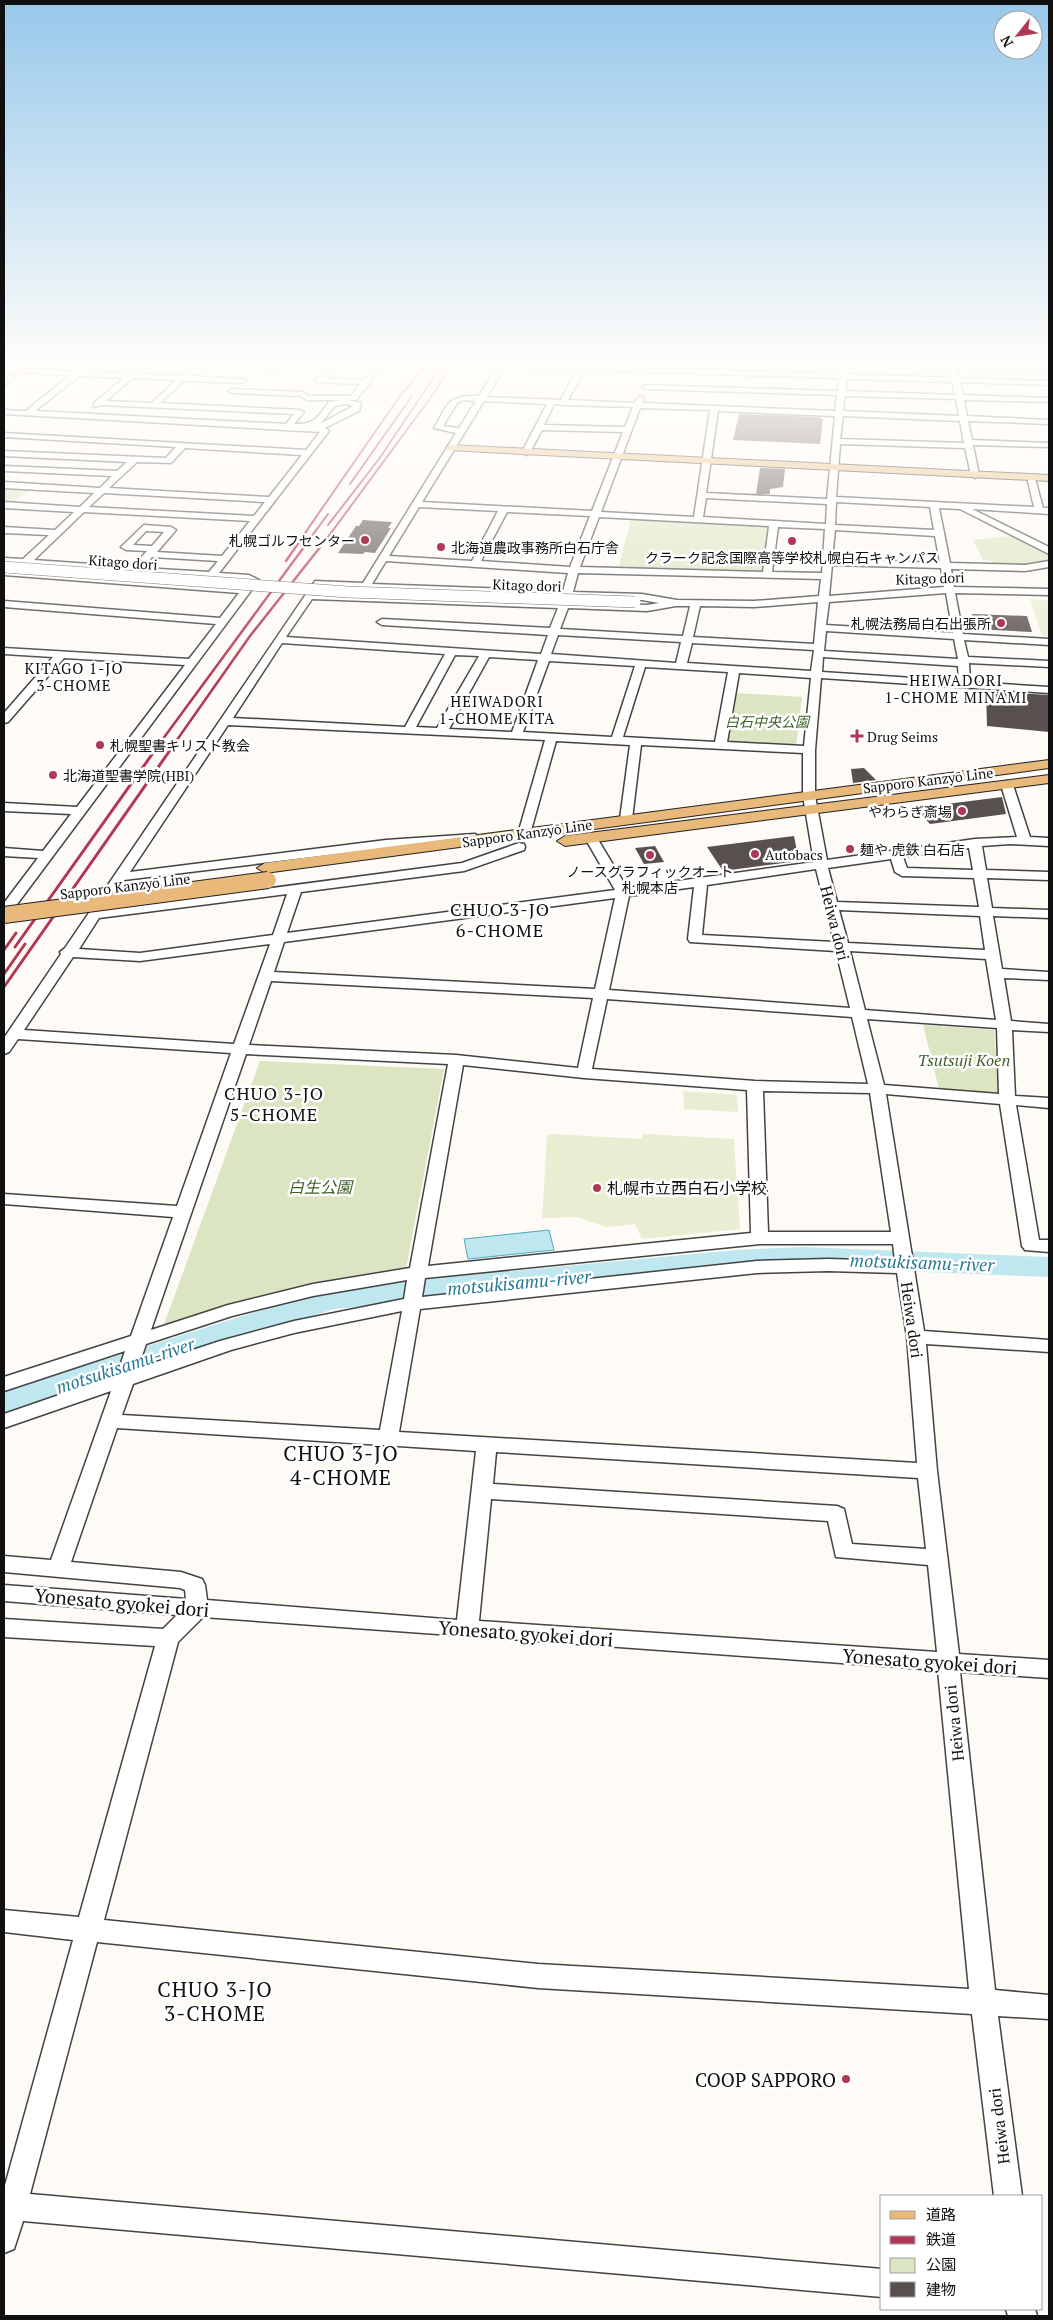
<svg xmlns="http://www.w3.org/2000/svg" width="1053" height="2320" font-family="'PT Serif','Noto Sans JP',serif">
<style>
.green{fill:#dbe5c1}
.pitch{fill:#e9eed2}
.water{fill:#bfe7ef;stroke:#4fa7be}
.lines{fill:none;stroke-linecap:round;stroke-linejoin:round}
.river{fill:#bfe7ef;fill-rule:evenodd}
.building{fill:#58504e}
.minor-casing{stroke:#434343;stroke-width:3}
.major-casing{stroke:#212121;stroke-width:2}
.minor{fill:#fff;fill-rule:evenodd}
.major{fill:#e8b97b;fill-rule:evenodd}
.rail-far2{stroke:#b03855;stroke-width:2}
.rail-far1{stroke:#b03855;stroke-width:2.5}
.rail{stroke:#b03855;stroke-width:3}
.minor-bridge-casing{stroke:#434343;stroke-width:12;stroke-linecap:butt}
.major-bridge-casing{stroke:#212121;stroke-width:18;stroke-linecap:butt}
.minor-bridge{stroke:#fff;stroke-width:11}
.major-bridge{stroke:#e8b97b;stroke-width:16}
.poi-dot{fill:#b03855;stroke:#fff;stroke-width:2}
.labels{text-anchor:middle;dominant-baseline:central;stroke-width:5;stroke-linejoin:round;paint-order:stroke}
.far-poi-label{font-size:14px;fill:#101010;stroke:#fff;text-anchor:start}
.far-street-label{font-size:14px;fill:#101010;stroke:#fff}
.far-park-label{font-size:14px;font-style:italic;fill:#3e6128;stroke:#fff}
.far-neighbourhood-label{font-size:15px;letter-spacing:1px;fill:#101010;stroke:#fff}
.street-label{font-size:16px;fill:#101010;stroke:#fff}
.park-label{font-size:16px;font-style:italic;fill:#3e6128;stroke:#fff}
.poi-label{font-size:16px;fill:#101010;stroke:#fff;text-anchor:start}
.neighbourhood-label{font-size:18px;letter-spacing:1px;fill:#101010;stroke:#fff}
.water-label{font-size:18px;font-style:italic;fill:#287994;stroke:#fff}
.near-street-label{font-size:19px;fill:#101010;stroke:#fff}
.near-poi-label{font-size:19px;fill:#101010;stroke:#fff;text-anchor:end}
.near-neighbourhood-label{font-size:21px;letter-spacing:1px;fill:#101010;stroke:#fff}
</style>
<rect width="100%" height="100%" fill="#fefaf5"/>
<path class="green" d="M910,362h35l3,15h-36z
M4,488l3,-1 23,1 -18,16 -8,-1z
M631,519l138,7 -7,46 -144,-2z
M1010,536l39,18v7l-19,4h-38v-4l-9,-1 -10,-20z
M735,693l67,4 -6,49 -68,-1z
M923,1025l71,5 5,64 -60,-5z
M260,1061l184,8 -39,205 -243,56z"/>
<path class="pitch" d="M1030,599l19,1v36h-7z
M683,1091l54,4 1,17 -54,-3z
M553,1134l89,5 1,-5 91,5 6,90 -98,10 -7,-15 -29,3 -29,-10 -35,1 5,-82z"/>
<path class="water" d="M549,1230l5,20 -86,9 -4,-20z"/>
<g class="lines">
<path class="river" d="M803,1247l246,10v20l-246,-10 -67,3 -402,39 -330,106v-24l328,-103 404,-38z"/>
</g>
<path class="building" d="M739,414l80,3 4,2 -3,25 -87,-4z
M760,468l25,1 -2,18 -13,2v5h-14z
M363,520l29,2 -4,6h3l-16,25 -10,-1 -2,2 -25,-1 18,-27h3z
M972,614l55,2 5,16 -57,-3z
M986,691l63,4v37l-62,-6z
M864,768l12,12 -23,3 -2,-14z
M1002,797l4,17 -76,10 -15,-16z
M794,836l5,25 -76,10 -16,-24z
M655,846l9,16 -20,2 -9,-16z"/>
<g class="lines">
<g class="minor-casing">
<path id="minor" d="M87,362h8l-11,9 45,3 14,-12h8l-13,12 43,2 6,-4 4,2 -2,2 56,3 1,2 -4,2 -58,-2 -24,22 140,7 4,2 -10,12c21,1 24,-7 35,-22l12,-2h-34l-6,-4 -69,-3 -4,-2 4,-2 71,3 6,4h42l9,-12 -41,-2 -4,-2 16,-18h8l-14,16 39,2 14,-18h8l-30,38h-7l12,3 -2,8 -34,17 4,3 -110,142 30,2 10,5 -250,335 -5,1v-13l34,-45 -34,-2v-8l39,3 28,-37 -67,-3v-8l73,4 108,-142 -121,-7 -56,64 -4,1v-10l49,-56 -49,-3v-6l185,11 27,-35 -212,-17v-6l216,17 19,-25 -235,-18v-6l196,15 5,-6 -201,-14v-6l19,1 26,-24 -45,-2v-6l51,3 19,-18 -70,-4v-6l76,5 14,-14 -90,-5v-6l96,6 12,-12 -108,-5v-5l113,5 10,-9 -123,-6v-5l162,7 10,-11 -172,-10v-4l302,17 14,-18 -316,-18v-4l22,1 44,-36 -66,-3v-4l71,3zM79,376l45,2 -30,25v4l7,-2 193,9 -8,10 -251,-13zM133,378l43,2 -24,23 -46,-2zM346,404l7,2 -33,18 15,-18zM185,448l117,7 -33,42 -160,-9 28,-26 34,1zM104,493l161,9 -11,14 -165,-9zM84,512l166,9 -28,35 -65,-4 19,-22 -5,-3 -27,-2 -23,22 5,3 21,1 -14,16 -99,-7zM146,531l18,1 -12,14 -19,-1zM152,557l66,4 -9,11 -66,-4zM215,579l32,2h1l-4,6 -34,-3z
M197,362l76,3v-3h8l-1,5 -4,2 -76,-4z
M500,362l79,3 1,-3h8l-2,4 254,8 1,-12h8l-2,12 104,4 -3,-16 101,5v4l-92,-3 2,10 90,3v4l-89,-3 3,13 86,3v4l-85,-2 3,16 82,4v4l-81,-3 4,19 77,3v4l-76,-2 6,30 -4,3 -4,-3 -6,-27 -125,-4 -4,53 198,10 -7,-30 7,-2 9,33h6v6l-77,-5 77,38v7l-89,-45 -21,-1 11,55 75,2 24,-4v6l-24,4 -74,-2 3,18 95,2v6l-94,-2 8,41 86,5v6l-85,-5 4,17 81,4v6l-80,-4 1,19 79,5v6l-228,-15 -6,72v46l12,64 148,-21 42,-2 -16,-52 6,-4 6,4 17,52 19,1v8l-39,-2 -28,2 4,24 63,2v8l-62,-2 5,30 57,2v8l-56,-2 9,53 47,3v8l-45,-2 7,43 38,3v8l-37,-2 3,66 34,2v10l-33,-3 23,135h10v12l-24,-2 -3,-4 -22,-142 -114,-10 38,237 125,9v12l-123,-8 11,127 22,183 90,6v18l-89,-6 35,318 54,5v24l-51,-3 24,180h-28l-22,-182 -434,-26 -441,-46 -67,252 852,75v28l-859,-76 -9,28 -10,4v-64l69,-249 -69,-8v-22l75,7 76,-271 -151,-9v-18l159,10 14,-14 -173,-14v-16l182,14 -1,-9 -5,-2 -176,-16v-16l47,4 60,-169 -107,37v-14l113,-39 8,-24 -121,40v-14l127,-41 42,-119 -169,-13v-10l173,12 54,-153 -213,-14 -9,13 -5,2v-16l57,-84 -1,-2 5,-4 250,-367 48,2 93,-150 -22,-5c15,-25 13,-33 45,-32zM504,367l72,3 -15,30 -74,-3zM584,370l255,8 -1,13 -192,-6 -4,2 4,2 191,6 -2,16 -193,-8 2,-5 -4,-2 -6,7 -66,-3zM847,379l105,3 3,13 -110,-4zM845,396l111,3 3,17 -116,-5zM464,400l12,1 -17,27 -16,-2 14,-23zM484,401l63,3 -25,48 4,3 4,-3 12,-22 81,2 -31,79 -170,-9zM554,404l9,1 70,2 -8,20 -81,-2zM640,408l70,2 -16,107 -93,-5zM718,411l117,5 -8,83 -121,-6zM843,416l117,5 4,22 -124,-4zM706,498l121,6 -1,20 -123,-7zM836,502l94,5 4,23 -99,-5zM419,507l79,4 -26,50 -83,-5zM507,512l83,4 -20,51 -89,-6zM599,517l170,9 -6,46 -183,-5zM778,527l47,2 -3,44 -50,-1zM835,530l100,6 5,27 -108,-4zM386,561l182,12 -5,18 -191,-7zM832,565l109,3 3,19 -115,9zM578,573l243,6 -2,17 -65,5 -77,-1 -35,-6 -69,-2zM321,586l38,3 -2,6 -41,-2zM369,589l273,11 17,3 -12,2 -282,-10zM946,593l7,40 -127,-8 3,-23zM312,599l246,9 -8,20 -168,-9 -5,3 5,3 166,10 -7,19 -255,-17zM818,602l-4,42 -121,-7 7,-31 54,1zM676,606h14l-7,30 -123,-7 8,-21 79,3zM826,631l128,8 4,20 -134,-8zM558,635l123,7 -5,21 -125,-9zM282,643l163,11 -40,73 -172,-9zM692,643l122,7 -3,21 -124,-8zM455,655l24,1 -42,72 -21,-1zM489,657l49,3 -26,72 -63,-3zM823,657l135,9 1,15 -137,-9zM549,661l86,5 -23,71 -89,-5zM645,667l83,5 -13,70 -92,-5zM739,673l72,5 -7,68 -77,-4zM228,725l317,15 -27,94 6,4 6,-4 26,-93 74,4 -10,74 6,4 6,-4 9,-74 162,8v43l11,66 -187,26 -30,-50 -6,-4 -6,4 30,52 -328,43 14,-41 163,-21 60,-21 1,-3 -1,-3 -5,-1 -57,20 -357,47 19,-30 262,-32 89,-6 6,-4 -6,-4 -89,6 -256,32zM969,848l4,22 -66,-2 -4,-11zM891,859l4,13 7,4 72,2 5,29 -142,-5 -9,-34zM816,869l18,73 -132,-7 5,-50zM694,887l-6,52 2,3 146,9 14,57 -241,-18 20,-94zM287,894l-14,41 -133,18 -61,-4 20,-31zM615,898l-20,91 -321,-17 10,-30zM839,910l141,6 5,34 -137,-7zM270,944l-36,100 -210,-14 49,-73 67,4zM850,951l136,8 10,61 -131,-10zM271,981l322,17 -15,70 -122,-13 -207,-10zM607,999l245,18 16,67 -113,-3 -163,-12zM867,1019l130,9 2,66 -115,-9zM246,1054l202,10 -38,204 -97,16 -85,21 -77,25zM463,1065l121,13 163,12 4,143 -323,33zM763,1091l107,2 21,139h-123zM760,1244h133l2,17 -67,-2 -71,2 -335,36 3,-19zM828,1271l69,2 10,64 10,126 -518,-31 21,-123 337,-36zM407,1280l-3,19 -110,22 -74,20 -82,27 8,-24 86,-28 81,-20zM402,1311l-22,119 -258,-15 11,-31 98,-34 63,-17zM117,1428l359,23 -19,169 -250,-20 -2,-15 -3,-6 -21,-7 -110,-10zM496,1452l422,26 8,71 -74,-5 -8,-35 -7,-3 -344,-22zM491,1499l337,22 8,36 92,8 9,87 -458,-31zM203,1617l735,53 31,319 -431,-25 -434,-44 74,-278z
M1006,2309h29l2,7h-29z"/>
</g>
<g class="major-casing">
<path id="major" d="M25,362h11l-32,24v-7z
M451,445l598,30v6l-602,-31v-4z
M1049,760v8l-784,105 -8,-5 8,-5z
M1049,775v8l-484,63 -8,-5 8,-5z"/>
</g>
<use href="#minor" class="minor"/>
<use href="#major" class="major"/>
<path class="rail-far2" d="M350,484l62,-88
M328,525l51,-66 65,-97
M305,533l95,-137 28,-34
M314,533l14,-19
M331,533l103,-140 19,-31"/>
<path class="rail-far1" d="M286,561l20,-29
M157,747l158,-215
M172,747l78,-111 82,-104"/>
<path class="rail" d="M15,947l143,-201
M4,950l12,-17
M4,974l21,-30
M4,987l169,-241"/>
<g class="minor-bridge-casing">
<path id="minor-bridge" d="M4,567l344,25 287,10"/>
</g>
<g class="major-bridge-casing">
<path id="major-bridge" d="M4,915l264,-35"/>
</g>
<use href="#minor-bridge" class="minor-bridge"/>
<use href="#major-bridge" class="major-bridge"/>
</g>
<linearGradient id="sky" x2="0" y2="1"><stop stop-color="#97c8eb"/><stop offset="0.53" stop-color="#fffdfa"/><stop offset="1" stop-color="#fffdfa" stop-opacity="0"/></linearGradient>
<rect width="1053" height="687" fill="url(#sky)"/>
<g class="poi-dot">
<circle cx="365" cy="540" r="5"/>
<circle cx="792" cy="541" r="5"/>
<circle cx="441" cy="547" r="5"/>
<circle cx="1001" cy="623" r="5"/>
<path d="M854.5 728.5h5v5h5v5h-5v5h-5v-5h-5v-5h5z"/>
<circle cx="100" cy="745" r="5"/>
<circle cx="53" cy="775" r="5"/>
<circle cx="962" cy="811" r="5"/>
<circle cx="850" cy="849" r="5"/>
<circle cx="755" cy="854" r="5"/>
<circle cx="650" cy="855" r="5"/>
<circle cx="597" cy="1188" r="5"/>
<circle cx="846" cy="2079" r="5"/>
</g>
<g class="labels">
<g class="far-poi-label">
<text x="355" y="540" text-anchor="end">札幌ゴルフセンター</text>
<text x="451" y="547">北海道農政事務所白石庁舎</text>
<text x="792" y="557" text-anchor="middle">クラーク記念国際高等学校札幌白石キャンパス</text>
<text x="991" y="623" text-anchor="end">札幌法務局白石出張所</text>
<text x="867" y="736">Drug Seims</text>
<text x="110" y="745">札幌聖書キリスト教会</text>
<text x="63" y="775">北海道聖書学院(HBI)</text>
<text x="952" y="811" text-anchor="end">やわらぎ斎場</text>
<text x="860" y="849">麺や 虎鉄 白石店</text>
<text x="765" y="854">Autobacs</text>
<text x="650" y="871" text-anchor="middle">ノースグラフィックオート<tspan x="650" dy="16">札幌本店</tspan></text>
</g>
<g class="far-street-label">
<text transform="translate(123 562) rotate(4)">Kitago dori</text>
<text transform="translate(930 578) rotate(-2)">Kitago dori</text>
<text transform="translate(527 585) rotate(2)">Kitago dori</text>
<text transform="translate(928 780) rotate(-7)">Sapporo Kanzyō Line</text>
<text transform="translate(527 833) rotate(-8)">Sapporo Kanzyō Line</text>
<text transform="translate(125 886) rotate(-7)">Sapporo Kanzyō Line</text>
</g>
<g class="far-park-label">
<text x="767" y="721">白石中央公園</text>
</g>
<g class="far-neighbourhood-label">
<text x="74" y="668">KITAGO 1-JO<tspan x="74" dy="17">3-CHOME</tspan></text>
<text x="956" y="680">HEIWADORI<tspan x="956" dy="17">1-CHOME MINAMI</tspan></text>
<text x="497" y="701">HEIWADORI<tspan x="497" dy="17">1-CHOME KITA</tspan></text>
</g>
<g class="street-label">
<text transform="translate(835 923) rotate(76)">Heiwa dori</text>
<text transform="translate(912 1320) rotate(82)">Heiwa dori</text>
<text transform="translate(954 1723) rotate(-96)">Heiwa dori</text>
<text transform="translate(999 2126) rotate(-97)">Heiwa dori</text>
</g>
<g class="park-label">
<text x="964" y="1060">Tsutsuji Koen</text>
<text x="320" y="1187">白生公園</text>
</g>
<g class="poi-label">
<text x="607" y="1188">札幌市立西白石小学校</text>
</g>
<g class="neighbourhood-label">
<text x="500" y="909">CHUO 3-JO<tspan x="500" dy="21">6-CHOME</tspan></text>
<text x="274" y="1093">CHUO 3-JO<tspan x="274" dy="21">5-CHOME</tspan></text>
</g>
<g class="water-label">
<text transform="translate(922 1262) rotate(2)">motsukisamu-river</text>
<text transform="translate(519 1282) rotate(-5)">motsukisamu-river</text>
<text transform="translate(125 1365) rotate(-18)">motsukisamu-river</text>
</g>
<g class="near-street-label">
<text transform="translate(122 1602) rotate(5)">Yonesato gyokei dori</text>
<text transform="translate(526 1633) rotate(4)">Yonesato gyokei dori</text>
<text transform="translate(930 1661) rotate(4)">Yonesato gyokei dori</text>
</g>
<g class="near-poi-label">
<text x="836" y="2079">COOP SAPPORO</text>
</g>
<g class="near-neighbourhood-label">
<text x="341" y="1453">CHUO 3-JO<tspan x="341" dy="24">4-CHOME</tspan></text>
<text x="215" y="1989">CHUO 3-JO<tspan x="215" dy="24">3-CHOME</tspan></text>
</g>
</g>
<rect width="1053" height="2320" fill="none" stroke="#101010" stroke-width="10"/>
<rect x="880" y="2195" width="162" height="115" fill="#ffffff" stroke="#9f9f9f"/>
<rect x="890" y="2211" width="25" height="8" fill="#e8b97b" stroke="#9f9f9f"/>
<text x="926" y="2220" font-size="15" fill="#101010">道路</text>
<rect x="890" y="2236" width="25" height="8" fill="#b03855" stroke="#9f9f9f"/>
<text x="926" y="2245" font-size="15" fill="#101010">鉄道</text>
<rect x="890" y="2258" width="25" height="15" fill="#dbe5c1" stroke="#9f9f9f"/>
<text x="926" y="2270" font-size="15" fill="#101010">公園</text>
<rect x="890" y="2282" width="25" height="15" fill="#58504e" stroke="#9f9f9f"/>
<text x="926" y="2295" font-size="15" fill="#101010">建物</text>
<g transform="translate(1018 35) rotate(240)"><circle r="24" fill="#ffffff" stroke="#9f9f9f"/>
<path d="M0-4L9 19L0 12L-9 19Z" fill="#b03855"/>
<text y="-8" font-size="14" font-weight="bold" text-anchor="middle" fill="#101010">N</text>
</g>
</svg>
